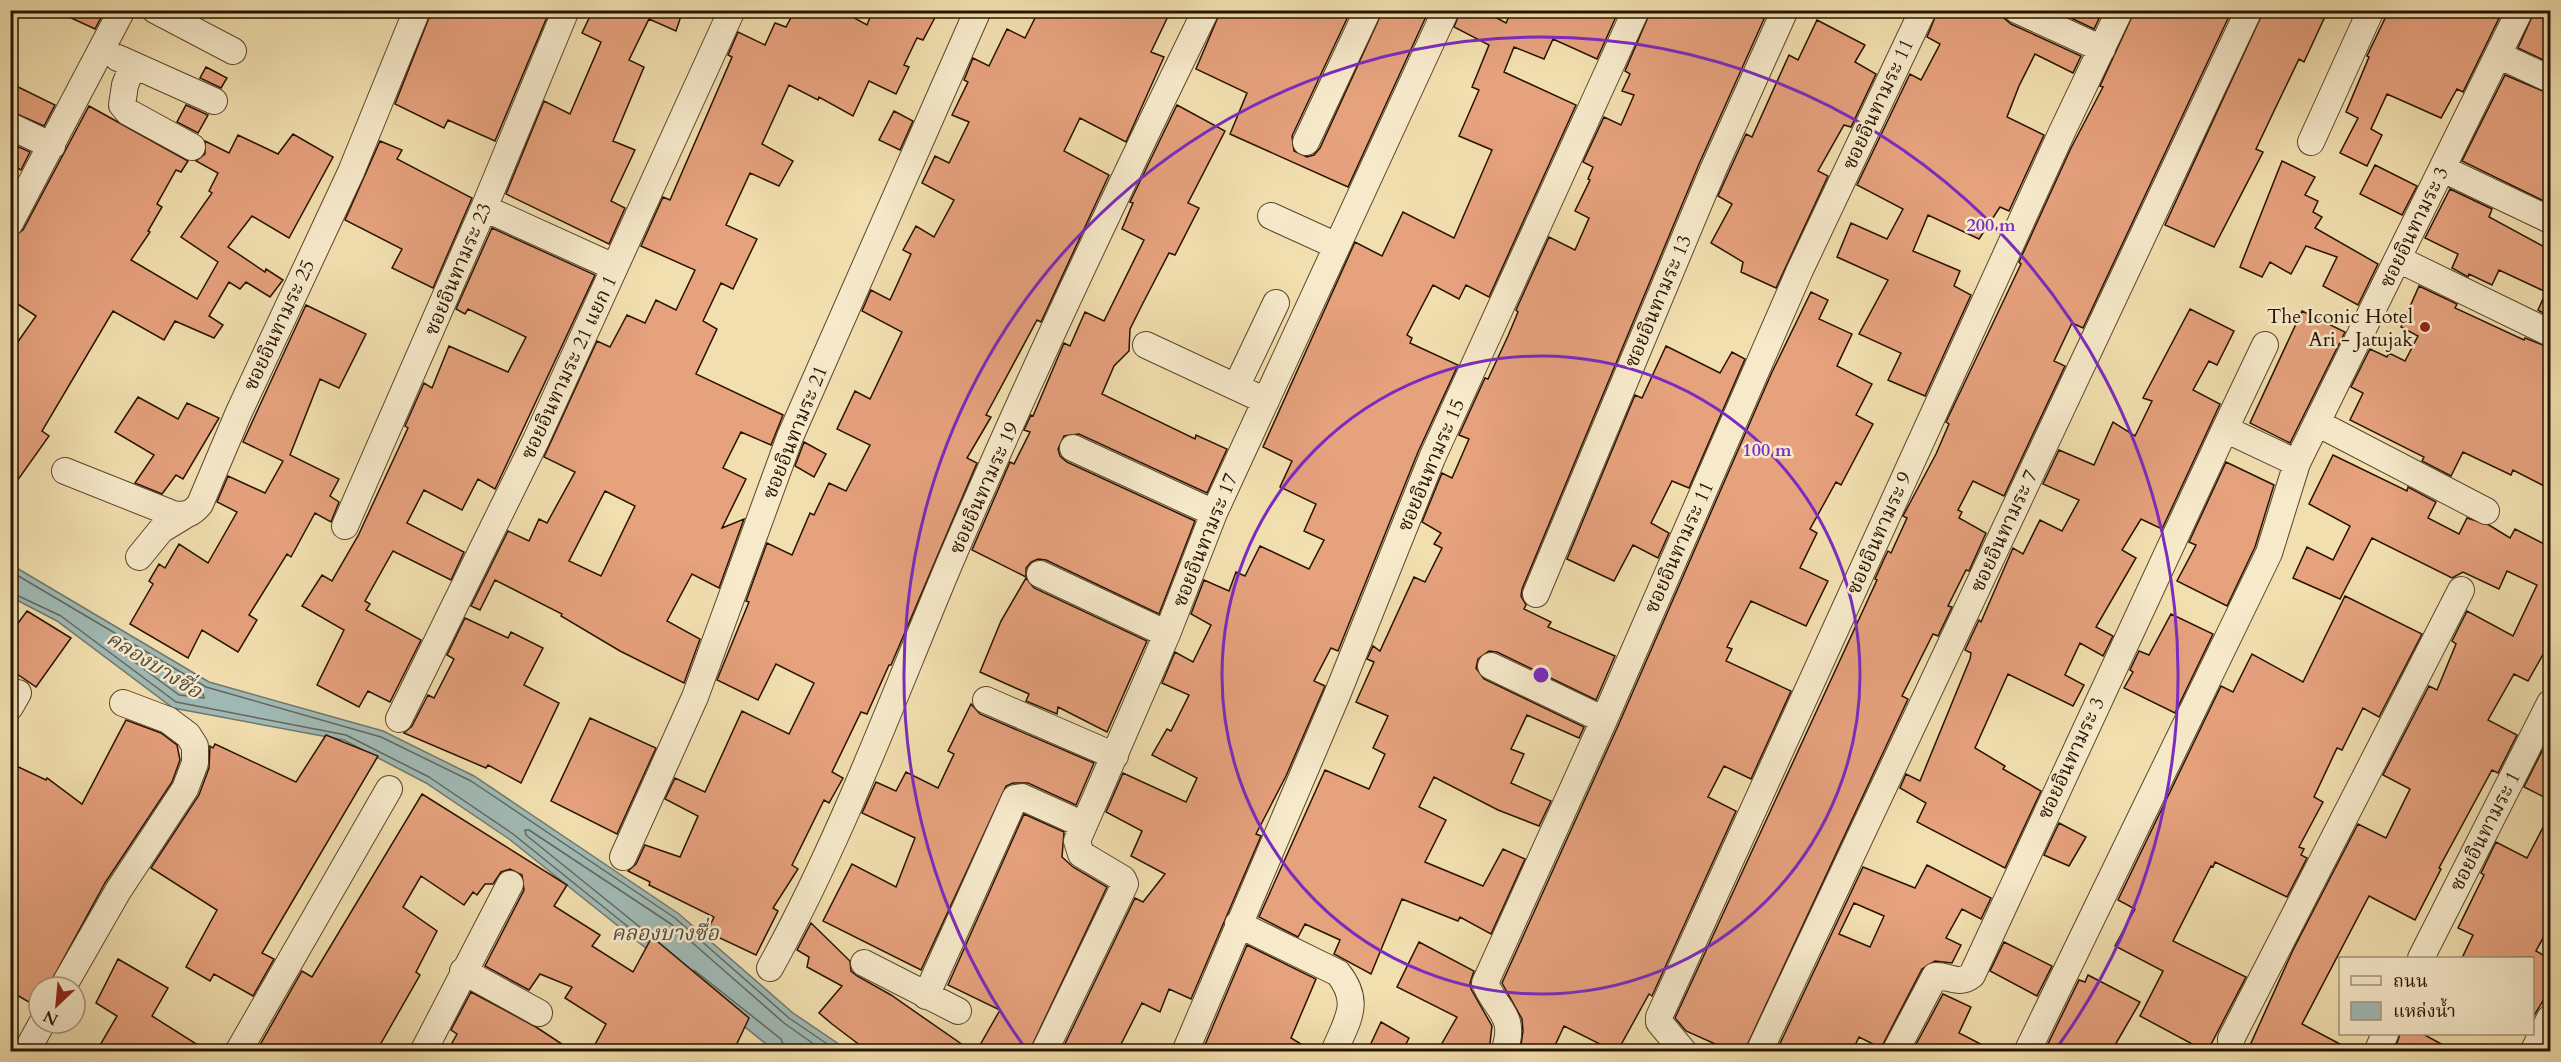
<svg xmlns="http://www.w3.org/2000/svg" width="2561" height="1062" font-family="Cardo,'Noto Serif Thai',serif">
<style>
.water{fill:#a0bab6;stroke:#70776d;stroke-width:1.5}
.lines{fill:none;stroke-linecap:round;stroke-linejoin:round}
.shore{stroke:#64665b;stroke-width:1.5}
.building{fill:#e6a17d;stroke:#271300;stroke-width:1.5;fill-rule:evenodd}
.minor-casing{stroke:#5a462c;stroke-width:28}
.minor{stroke:#f7eacb;stroke-width:26}
.ring{fill:none;stroke:#7b2cbf;stroke-width:3}
.poi-dot{fill:#8f2418;stroke:#f7eacb;stroke-width:2}
.labels{text-anchor:middle;dominant-baseline:central;stroke-width:5;stroke-linejoin:round;paint-order:stroke}
.street-label{font-size:20px;fill:#271300;stroke:#f7eacb}
.poi-label{font-size:20px;fill:#271300;stroke:#f7eacb;text-anchor:end}
.water-label{font-size:21px;font-style:italic;fill:#514d40;stroke:#f7eacb}
.centre{fill:#7b2cbf;stroke:#f7eacb;stroke-width:3}
.ring-label{font-size:18px;text-anchor:middle;font-weight:bold;fill:#7b2cbf;stroke:#f7eacb;stroke-width:5;stroke-linejoin:round;paint-order:stroke}
</style>
<rect width="100%" height="100%" fill="#f2dfaf"/>
<filter id="stains"><feTurbulence type="fractalNoise" baseFrequency=".00333" numOctaves="4"/><feColorMatrix values="0 0 0 0 .2 0 0 0 0 .09 0 0 0 0 .02 0 0 0 .5 -.17"/></filter>
<radialGradient id="worn" r=".72"><stop offset=".6" stop-color="#630" stop-opacity="0"/><stop offset="1" stop-color="#630" stop-opacity=".3"/></radialGradient>
<path class="water" d="M10,564l199,118 174,49 91,45 205,138 114,99 56,38h-74l-266,-212 -83,-56 -82,-43 -171,-32 -116,-87 -46,-24z"/>
<g class="lines">
<path class="shore" d="M10,571l196,116 175,50 90,44 204,137 114,100 50,34
M10,592l51,24 115,86 170,33 83,42 84,57 134,108
M117,641l86,53 1,4 -25,-3 -66,-49v-4z
M651,936l-125,-101 -1,-5h4l142,94 113,99 41,29
M694,970l87,69 5,13"/>
</g>
<path class="building" d="M54,10h51l-10,19z
M432,10h118l-55,131 -47,-21 -4,8 -49,-24z
M593,10h90l-7,21 -27,-12 -20,41 15,7 -31,74 22,9 -24,51 14,7 -16,36 -103,-50 38,-93 26,13 31,-72 -19,-9z
M795,10h45l27,15 6,-15h66l-16,30 -6,-2 -13,27 5,2 -13,27 -27,-13 -16,35 -34,-19 -1,3 -29,-15 -27,59 31,17 -14,25 -29,-13 -24,52 31,14 -24,50 -12,-6 -18,38 14,8 -21,45 87,41 -12,30 -30,-13 -18,36 23,11 -24,49 22,-9 -25,69 -27,-14 -25,47 33,18 -16,44 -64,-32 -59,-35 1,-2 -67,-34 -15,30 -9,-4 37,-75 21,10 10,-22 8,4 28,-51 -31,-15 53,-116 13,6 17,-32 18,8 11,-23 20,10 19,-40 -54,-24 22,-49 7,3 62,-143 -4,-2 10,-23 27,13 10,-22 11,4zM605,491l30,15 -34,70 -32,-15z
M1039,10h132l-20,42 13,5 -38,85 -46,-24 -16,33 45,24 -68,147 -4,-2 -51,95 5,2 -24,41 10,5 -86,202h-2l-22,49 -6,-2 -29,60 11,6 -14,25 -5,-3 -32,65 6,4 -25,39 5,3 -22,44 -49,-23 7,-15 -65,-32 1,-3 -22,-11 8,-7 9,-19 35,12 18,-41 -33,-17 10,-21 30,14 37,-81 47,23 25,-51 -38,-19 -18,36 -41,-20 32,-78 -3,-1 21,-58 25,12 18,-42 4,2 15,-32 17,8 24,-46 -33,-16 18,-38 15,8 32,-67 -40,-21 9,-21 19,10 21,-46 -8,-4 13,-24 18,11 20,-37 -32,-17 13,-27 14,7 20,-41 -17,-7 16,-33 -4,-2 9,-22 16,8 18,-37 18,9z
M1221,10h130l-59,126 2,15 13,6 7,-2 6,-7 63,-138h46l-81,177 -118,-53 17,-41 -51,-24z
M1461,10h21l24,13 6,-13h107l-22,49 -44,-20 -9,20 -30,-12 -10,25 72,33 -87,192 -23,-12 -7,14 -26,-14 -26,50 5,3 -2,5 48,22 -40,87 -80,199 -7,-3 -17,33 11,5 -39,90 -30,58 5,2 -70,163 -22,-10 -9,23 -18,-9 -25,49h-56l74,-154 8,4 22,-28 -34,-18 11,-25 -36,-19 17,-39 63,29 11,-24 -45,-23 15,-26 4,2 18,-36 -27,-12 13,-31 18,10 18,-37 -20,-11 13,-34 25,11 7,-19 9,4 15,-30 49,23 15,-29 -20,-9 12,-27 -36,-17 12,-26 -29,-14 92,-205 27,14 21,-44 51,26 38,-88 -33,-14 20,-46 -7,-3 17,-42 -35,-18z
M1651,10h117l-69,154 -177,425 -1,7 5,9 -2,4 27,13 -3,5 67,29 -19,44 -99,-48 -8,-1 -11,8 -2,9 8,11 100,48 -5,11 -52,-23 -16,34 13,5 -13,29 40,18 -12,25 -41,-16 -64,-33 -15,30 27,13 -21,42 58,24 20,-37 22,10 -34,75 -31,-17 -2,4 -56,-22 -31,75 -37,-20 6,-14 -35,-16 -7,13 -39,-20 66,-147 44,19 16,-35 -12,-6 15,-32 -32,-14 18,-40 -7,-3 6,-13 7,5 34,-74 11,5 17,-34 -8,-4 7,-11 -19,-11 20,-49 10,5 17,-39 -10,-4 26,-57 3,1 20,-43 10,-24 -2,-2 33,-73 26,13 14,-32 -14,-7 15,-31 -2,-1 5,-12 -10,-5 21,-45 17,8 13,-30 -12,-4 8,-17 -5,-3z
M1938,10h64l2,8 7,6 70,32 -8,17 -38,-19 -16,32 -12,31 37,18 -35,76 -9,-4 -21,32 -51,-24 -15,36 47,20 -6,15 17,9 -46,101 -37,-16 13,-27 -42,-19 29,-54 -51,-23 14,-34 36,16 16,-30 -46,-24 53,-111 11,6 19,-36 -13,-7z
M2054,10h49l-9,19z
M2135,10h97l-149,318 -11,-5 -18,38 11,5 -61,130 -31,-15 -15,29 4,2 -3,6 27,15 -17,38 -3,-1 -18,36 4,1 -14,29 -5,-2 -31,62 6,3 -164,353h-11l-47,-21 -11,-13 202,-438 -2,-1 10,-22 3,-6 3,2 16,-35 -4,-2 33,-62 13,-30 -3,-2 75,-158 -2,-2 52,-114 32,-61 -3,-1z
M2264,10h64l-24,52 -5,-3 -25,52 -18,38 7,3 -49,95 -49,-22z
M2389,10h114l-40,82 -6,-3 -16,29 -54,-24 -16,35 11,6 -15,31 -27,-13 18,-35 -12,-6 23,-55 -2,-1z
M2535,10h15v53l-32,-15z
M1817,20l48,25 -10,17 21,12 -25,53 -7,-2 -26,46 10,5 -52,112 -35,-16 2,-10 -32,-19 21,-39 -14,-8 28,-62 6,3 37,-82 9,5z
M206,67l21,11 -6,10 -21,-10z
M2505,75l45,19v110l-88,-43z
M10,83l45,22 -11,21 -34,-15z
M186,105l22,10 -10,18 -21,-11z
M1177,105l48,26 -37,72 11,5 -24,47 -6,-2 -27,52 -12,24 -1,22 -15,15 -12,28 93,45 1,-4 31,14 -20,44 -128,-59 -15,2 -6,13 2,7 7,6 128,59 -36,93 -113,-54 -8,-1 -7,3 -5,6v9l-54,-27 38,-88 4,2 16,-32 -6,-2 7,-15 2,1 31,-73 6,3 15,-34 19,9 40,-81 -22,-11 11,-26 -3,-1z
M89,106l99,55 -7,11 -5,-2 -19,34 5,3 -14,24 2,1 -19,28 66,39 21,-37 -37,-25 31,-44 -3,-2 9,-18 -22,-12 9,-7v-13l24,12 9,-18 40,19 15,-20 40,23 -44,81 -37,-22 -24,31 37,25 1,-3 17,11 -13,17 -24,-15 -6,7 -11,-7 -20,34 14,9 -9,13 -39,-17 -11,19 -51,-29 -71,120 7,5 -39,55v-138l26,-37 -26,-17v-61l13,-8z
M894,111l19,10 -13,29 -21,-10z
M380,141l22,9 -5,9 75,39 -39,90 -41,-20 10,-19 -57,-29z
M10,143l20,9 -9,18 -11,-6z
M2282,161l33,16 -10,18 13,6 -5,11 9,5 -7,11 63,36 -20,41 -35,-19 14,-29 -31,-11 -15,28 -21,-12 -8,15 -22,-10z
M2375,165l42,21 -15,29 -42,-21z
M2450,189l42,20 -3,8 61,33v67l-12,-7 8,-18 -47,-22 -7,15 -23,-11 -1,3 -16,-9 6,-14 -33,-16z
M492,228l103,47 -100,214 -17,-10 -16,31 -38,-20 -17,33 57,29 -13,28 -58,-29 -28,50 5,3 -4,6 55,30 -31,62 -22,-11 -9,16 -42,-22 27,-55 -42,-24 20,-31 10,6 26,-45 50,-108 -3,-2 19,-43 8,5 17,-42 59,26 18,-35 -58,-28 -3,5 -9,-5z
M2419,286l38,18 -2,4 69,32 1,-2 25,10v141l-37,-19 -2,5 -48,-23 -12,24 -29,-15 2,-4 -74,-37 13,-27 -12,-6 19,-38 17,8 2,-4 16,8 13,-25 -17,-9z
M1811,292l17,8 -9,19 33,15 -15,32 35,18 -16,31 17,9 -32,61 -5,-3 -26,47 7,4 -17,35 28,13 -22,45 -55,-25 -24,46 5,2 -6,12 65,30 -40,88 -27,-13 -16,31 28,14 -84,185 -3,-2 -32,58h-21l4,-8 -36,-18 -12,26h-32l3,-21 -1,-12 -20,-36 116,-257 154,-354z
M306,305l60,29 -27,54 -19,-9 -30,76 49,24 -9,17 9,6 -8,20 -16,-9 -24,44 -4,-3 -38,61 8,5 -19,32 -36,-22 -14,28 -58,-34 23,-40 -4,-3 10,-17 6,4 14,-24 29,19 29,-51 -20,-10 11,-26 37,17 18,-32 -40,-19z
M2190,309l44,22 -17,34 -8,-4 -16,29 27,14 -58,125 -21,-10 -19,31 14,8 -40,69 17,9 -10,20 -23,-13 -15,32 19,10 -11,21 -65,-32 -33,74 30,18 -2,3 38,22 -36,77 -88,-46 9,-19 -26,-15 6,-14 14,7 50,-122 1,-6 -6,-3 14,-30 2,2 32,-74 10,6 17,-34 22,11 17,-31 -36,-16 16,-34 35,15 19,-43 22,14 17,-35 -9,-3z
M2302,311l43,21 -55,111 -40,-20z
M1666,346l54,27 12,-21 13,7 -56,129 -17,-7 -21,42 18,10 -11,25 -25,-13 -19,36 -47,-22 68,-164 7,3z
M138,397l40,22 9,-16 32,15 -36,61 -7,-4 -14,19 -27,-11 19,-28 -39,-23z
M804,442l22,12 -12,23 -19,-11z
M2333,455l74,36 1,-4 28,15 -8,16 31,16 8,-16 22,7 21,13 5,-9 35,18v95l-22,39 -14,-7 -26,46 29,15 -19,38 -6,-3 -53,98 2,1 -26,51 -46,-24 -67,128 53,28h-108l46,-102 65,-126 28,14 24,-49 -27,-14 46,-89 8,4 19,-46 -4,-3 15,-30 46,25 24,-51 -30,-14 -8,18 -36,-17 -11,6 -80,-40 -32,61 -47,-21 14,-31 26,13 17,-34 -41,-22z
M2226,462l48,23 -19,62 -28,59 -50,-25 19,-36 -7,-3z
M1026,578l8,10 113,53 -40,91 -49,-25 -1,7 -31,-13 3,-7 -49,-22 21,-51z
M2345,596l77,38 -43,83 -16,-9 -21,42 -5,-2 -23,49 9,5 -24,45 5,2 -3,6 6,3 -20,39 -72,-35 -2,5 -2,-1 -38,75 73,36 -39,75 -67,-36 23,-45 -48,-25 20,-37 -17,-9 103,-214 12,6 19,-38 51,28z
M27,611l44,27 -35,49 -26,-18v-35z
M2171,614l42,20 -38,79 -51,-25 9,-16 -3,-2 9,-19 10,4z
M465,618l43,20 3,-6 32,16 -19,37 35,18 -38,80 -33,-18 -2,3 -82,-35 8,-7 16,-31 6,3 20,-39 -7,-4z
M971,704l9,10 114,49 -18,42 -48,-22h-15l-7,3 -85,184 -98,-49 29,-57 44,23 19,-49 -53,-25 14,-31 20,9 10,-19 32,16 16,-34 -6,-3z
M590,718l66,30 -39,86 -66,-33z
M126,720l35,13 16,12 3,15 -8,22 -67,101 -57,104h-9v21l-29,-17v-228l36,17 1,-2 35,26z
M326,735l52,21 -116,197 12,6 -21,37 -39,-22 -4,7 -24,-14 31,-57 -66,-42 48,-73 10,-27 1,-22 3,2 2,-4 81,38z
M2550,735v65l-26,-13z
M422,794l145,91 -13,21 46,29 -8,11 41,26 19,-35 97,81 -16,34h-142l15,-28 -41,-26 7,-11 -32,-13 -11,16 -44,-24 39,-76 -2,-15 -12,-6 -9,3 -8,12h-8l-8,11 -4,-3 -9,13 -43,-29 -18,31 34,24 -21,41 4,3 -44,77h-120l46,-81 10,6z
M1024,814l40,18 -2,25 11,10 34,20 -78,165h-53l24,-42 -52,-25z
M2550,814v111l-14,26 14,8v30l-18,30v-62l-70,1 11,-23 -15,-7 26,-53 -3,-2 15,-31 31,16z
M2059,823l27,14 -17,29 -25,-11z
M1927,865l64,33 -10,21 -19,-10 -16,29 15,7 -9,18 -17,-2 -13,8 -41,79 -22,-11 -7,15h-76l87,-185 52,21zM1854,903l30,13 -14,31 -31,-13z
M811,923l39,38 1,10 6,5 34,19 82,57h-104l-37,-28 -13,-11 23,-27 -35,-19 2,-10 -12,-7z
M1419,942l55,29 -4,12 1,6 21,37 -3,26h-52l20,-35 -60,-30z
M2004,942l48,24 -15,30 -47,-25z
M1247,945l69,34 -25,59 23,14h-112z
M118,959l50,29 -16,28 57,36h-113l21,-36 -21,-13z
M2088,975l52,27 -29,50h-67l35,-72 6,2z
M471,992l65,35 38,25h-127l10,-18 -6,-4z
M1943,994l28,13 -12,26 37,19h-84z
M1381,1022l28,16 -7,14h-35z
M2400,1034h23l33,18h-62z"/>
<g class="lines">
<g class="minor-casing">
<path id="minor" d="M155,10l78,41
M2017,10l85,39
M2498,55l52,24
M118,58l96,43
M133,65l-8,20 -3,20 6,7 64,35
M10,126l42,20
M1306,142l62,-132
M2311,142l60,-132
M2443,169l107,51
M484,208l130,59
M1271,216l66,30
M10,223l112,-213
M2398,259l152,74
M1146,345l120,56
M1236,387l40,-84
M2317,423l169,88
M2225,429l40,-84
M1073,448l141,65
M65,471l108,43c13,2 19,0 27,-10l39,-92 112,-240 66,-162
M345,526l139,-318 82,-198
M139,557l22,-27 23,-14
M1040,574l127,60
M1536,594l177,-424 72,-160
M1491,666l113,54
M986,700l129,56
M10,707l8,-14
M399,719l137,-279 196,-430
M623,857l72,-160 95,-260 188,-427
M1238,924l100,49c24,30 9,47 -4,79
M2421,958l129,-255
M864,963l94,48
M770,968c71,-129 121,-265 178,-401 80,-188 168,-373 258,-557
M463,971l76,42
M63,987l55,-96 67,-102 10,-26v-17l-7,-11 -20,-15 -45,-17
M926,996l89,-198 7,-1 62,28
M26,1052l16,-29
M238,1052l151,-263
M423,1052l87,-168
M1044,1052l81,-168 -2,-5 -42,-25 -4,-13 90,-207 47,-121 232,-503
M1185,1052l152,-357 95,-237 204,-448
M1504,1052c13,-37 -7,-40 -19,-69l119,-263 196,-450 123,-260
M1684,1052l-25,-30v-5l402,-883 59,-124
M1759,1052l490,-1042
M1895,1052l40,-76c13,-1 24,10 37,-1l253,-546 72,34
M2027,1052l242,-499 28,-90 223,-453
M2232,1052l-1,-13 230,-449
M2377,1052l8,-18
M2533,1052l17,-34"/>
</g>
<use href="#minor" class="minor"/>
</g>
<g class="ring">
<circle cx="1541" cy="675" r="319"/>
<path d="M1026 1049A637 637 0 1 1 2056 1049"/>
</g>
<circle class="poi-dot" cx="2425" cy="327" r="6"/>
<g class="labels">
<g class="street-label">
<text transform="translate(1878 104) rotate(-65)">ซอยอินทามระ 11</text>
<text transform="translate(2414 227) rotate(-64)">ซอยอินทามระ 3</text>
<text transform="translate(458 269) rotate(-67)">ซอยอินทามระ 23</text>
<text transform="translate(1658 301) rotate(-67)">ซอยอินทามระ 13</text>
<text transform="translate(279 325) rotate(-65)">ซอยอินทามระ 25</text>
<text transform="translate(569 367) rotate(-65)">ซอยอินทามระ 21 แยก 1</text>
<text transform="translate(795 432) rotate(-68)">ซอยอินทามระ 21</text>
<text transform="translate(1431 465) rotate(-67)">ซอยอินทามระ 15</text>
<text transform="translate(984 488) rotate(-66)">ซอยอินทามระ 19</text>
<text transform="translate(2004 531) rotate(-65)">ซอยอินทามระ 7</text>
<text transform="translate(1879 533) rotate(-66)">ซอยอินทามระ 9</text>
<text transform="translate(1205 540) rotate(-68)">ซอยอินทามระ 17</text>
<text transform="translate(1679 547) rotate(-66)">ซอยอินทามระ 11</text>
<text transform="translate(2071 758) rotate(-65)">ซอยอินทามระ 3</text>
<text transform="translate(2485 831) rotate(-63)">ซอยอินทามระ 1</text>
</g>
<g class="poi-label">
<text x="2413" y="316">The Iconic Hotel<tspan x="2413" dy="23">Ari - Jatujak</tspan></text>
</g>
<g class="water-label">
<text transform="translate(154 665) rotate(32)">คลองบางซื่อ</text>
<text x="665" y="933">คลองบางซื่อ</text>
</g>
</g>
<circle cx="1541" cy="675" r="9" class="centre"/>
<g class="ring-label">
<text x="1991" y="231">200 m</text>
<text x="1767" y="456">100 m</text>
</g>
<rect width="2561" height="1062" fill="none" stroke="#f2dfaf" stroke-width="36"/>
<rect x="12" y="12" width="2537" height="1038" fill="none" stroke="#271300" stroke-width="3"/>
<rect x="18" y="18" width="2525" height="1026" fill="none" stroke="#271300" stroke-width="1.5"/>
<rect x="2339" y="957" width="195" height="78" fill="#f7eacb" stroke="#a4947a" stroke-width="1.5"/>
<rect x="2351" y="976" width="30" height="9" fill="#f7eacb" stroke="#a4947a" stroke-width="1.5"/>
<text x="2393" y="987" font-size="18" fill="#271300">ถนน</text>
<rect x="2351" y="1002" width="30" height="18" fill="#a0bab6" stroke="#a4947a" stroke-width="1.5"/>
<text x="2393" y="1017" font-size="18" fill="#271300">แหล่งน้ำ</text>
<g transform="translate(57 1005) rotate(206)"><circle r="28" fill="#f7eacb" stroke="#a4947a" stroke-width="1.5"/>
<path d="M0-4.5L10 22L0 15L-10 22Z" fill="#8f2418"/>
<text y="-9" font-size="16" font-weight="bold" text-anchor="middle" fill="#271300">N</text>
</g>
<rect width="100%" height="100%" filter="url(#stains)"/>
<rect width="100%" height="100%" fill="url(#worn)"/>
</svg>
